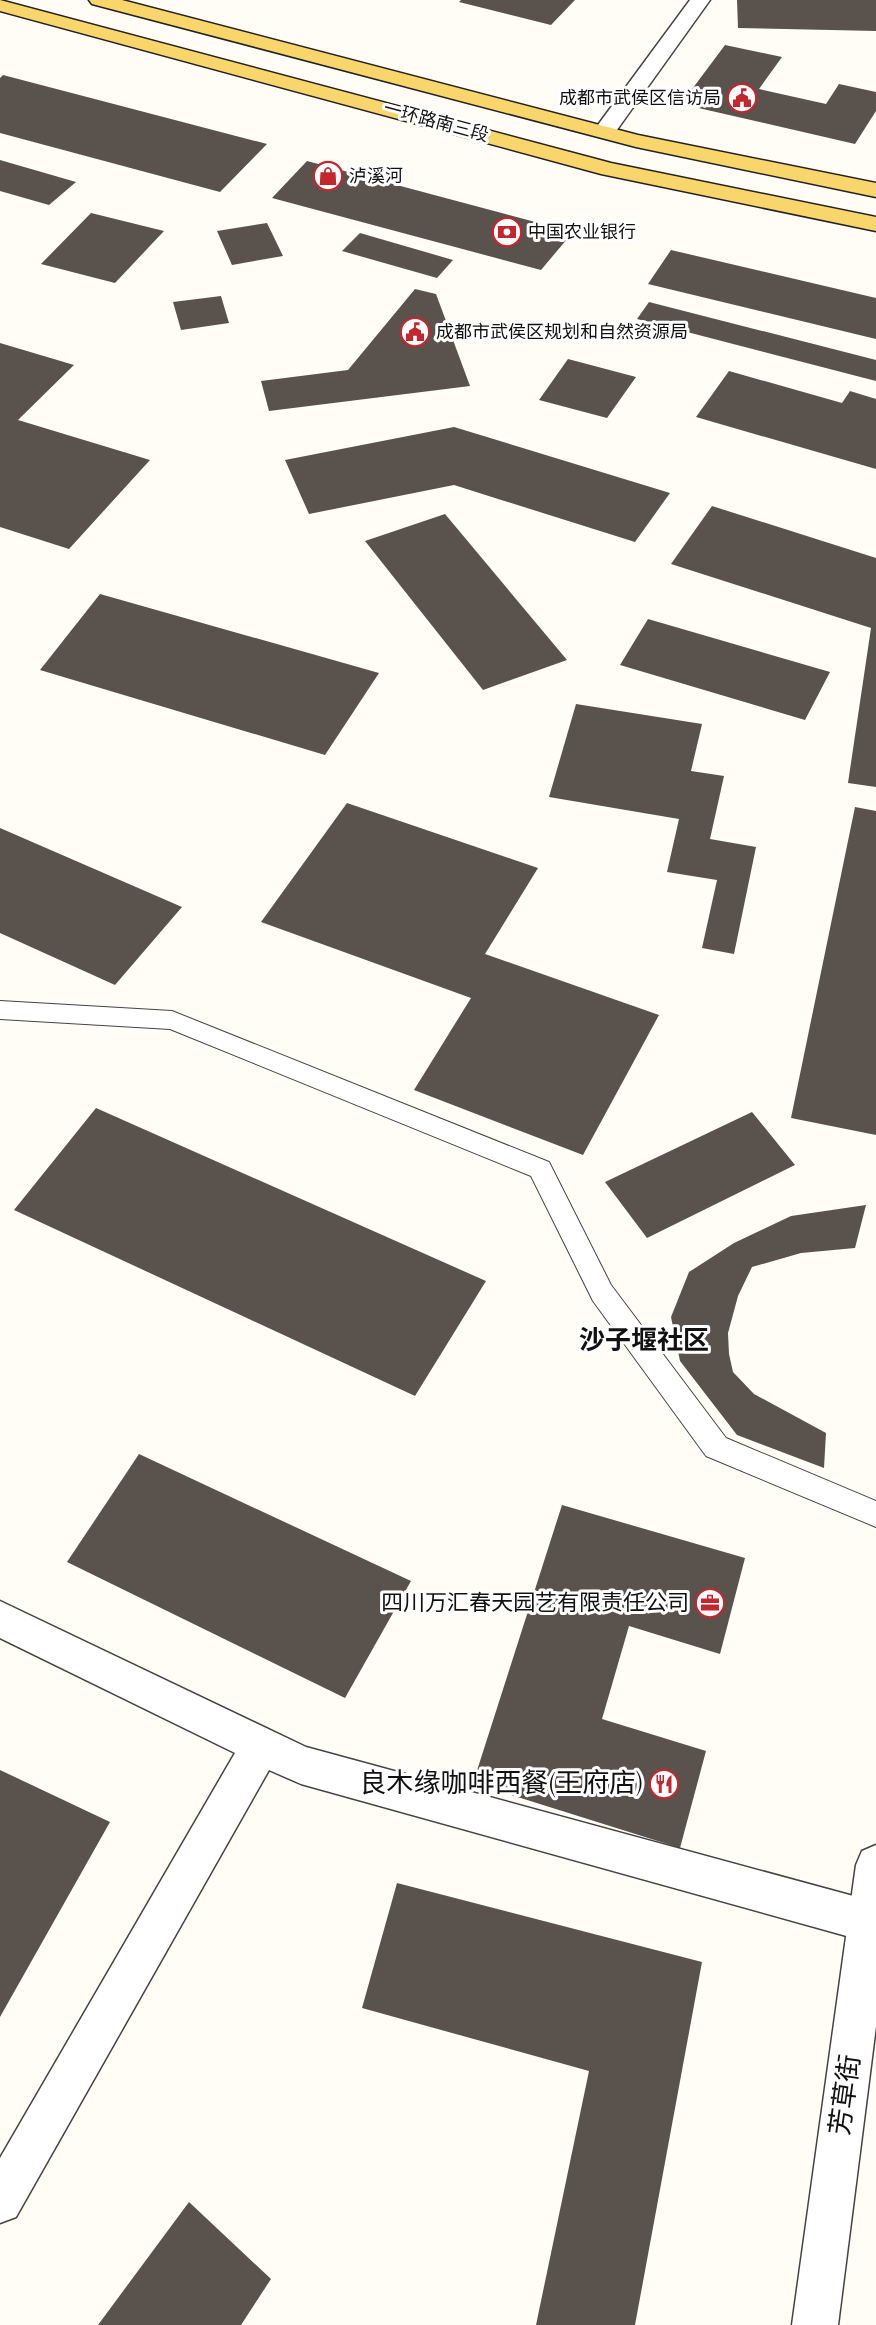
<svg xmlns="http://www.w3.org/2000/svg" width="876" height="2325" font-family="Spectral,'Noto Sans SC',serif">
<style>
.building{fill:#5a524d}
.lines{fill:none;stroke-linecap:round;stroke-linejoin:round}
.service-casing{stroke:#444;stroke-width:2}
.minor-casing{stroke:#444;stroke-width:3}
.tertiary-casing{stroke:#444;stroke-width:3}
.primary-casing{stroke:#222;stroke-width:3}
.service{fill:#fff;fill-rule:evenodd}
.minor{fill:#fff;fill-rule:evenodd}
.tertiary{fill:#fff;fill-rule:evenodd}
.primary{fill:#f9d66b;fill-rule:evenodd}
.labels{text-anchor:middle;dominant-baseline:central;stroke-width:6;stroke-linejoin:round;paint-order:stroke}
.far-poi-label{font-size:18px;fill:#111;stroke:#fff;text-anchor:start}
.far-street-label{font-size:18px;fill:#111;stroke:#fff}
.poi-label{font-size:22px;fill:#111;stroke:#fff;text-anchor:end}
.quarter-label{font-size:26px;font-weight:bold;fill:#111;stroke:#fff}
.near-poi-label{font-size:27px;fill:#111;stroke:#fff;text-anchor:end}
.near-street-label{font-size:27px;fill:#111;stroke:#fff}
</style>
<rect width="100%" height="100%" fill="#fffdf5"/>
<path class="building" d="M461,0h114l-24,25 -92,-23z
M737,0h139v31l-138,-3z
M725,45l57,12 -23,32 67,15 13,-20 37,8v19l-21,33 -174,-40z
M3,75l264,69 -47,48 -220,-59v-55z
M0,160l76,22 -27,23 -49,-14z
M307,161l266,71 -32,38 -269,-72z
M91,213l73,18 -49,52 -74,-19z
M267,223l16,33 -51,9 -15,-34z
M360,233l93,27 -16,18 -95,-27z
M671,250l205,48v41l-228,-55z
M415,289l21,5 34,92 -201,25 -8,-30 87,-11z
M221,296l8,27 -48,7 -8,-28z
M649,302l227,58v21l-239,-62z
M0,343l74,22 -56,55 132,40 -81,89 -69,-22z
M568,359l68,18 -29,41 -68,-18z
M729,371l113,32 8,-12 26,8v70l-180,-52z
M454,427l216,66 -35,49 -181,-57 -145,29 -24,-54z
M712,506l164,52v229l-28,-4 23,-155 -200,-64z
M445,514l122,146 -84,30 -118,-149z
M100,594l279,79 -54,82 -285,-85z
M648,619l182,53 -25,48 -185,-55z
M576,704l126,20 -11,47 33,5 -14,63 46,8 -22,107 -32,-6 15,-68 -50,-8 12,-53 -130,-22z
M347,803l191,65 -53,86 174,61 -76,140 -169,-65 57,-92 -210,-76z
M855,807l21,4v324l-85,-17z
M0,828l182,79 -67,78 -115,-52z
M96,1108l390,173 -71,115 -401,-186z
M752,1112l43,53 -148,73 -42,-56z
M866,1205l-11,43 -54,5 -49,14 -14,29 -10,37 1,21 4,18 21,22 72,39 -2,35 -87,-33 -57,-74 -9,-44 18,-45 45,-29 57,-27z
M139,1454l272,127 -66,117 -278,-136z
M562,1505l183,53 -25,96 -91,-28 -27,93 104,32 -26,97 -207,-65z
M0,1770l110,52 -110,195z
M397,1883l305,79 -67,363h-99l53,-254 -227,-63z
M189,2202l82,77 -30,46h-143z"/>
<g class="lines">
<g class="service-casing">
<path id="service" d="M0,1001l172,10 377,151 62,123 115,153 150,63v26l-170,-71 -113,-155 -62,-125 -361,-147 -170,-10z"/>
</g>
<g class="minor-casing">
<path id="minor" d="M690,0h20l-96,134h-16l-3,-5z
M0,1601l306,146 562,153 8,4v34l-8,4 -567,-158 -32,-14 -253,447 -16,6v-65l235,-405 -235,-115z"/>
</g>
<g class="tertiary-casing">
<path id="tertiary" d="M876,1845v181l-38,299h-46l64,-460 6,-14z"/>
</g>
<g class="primary-casing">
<path id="primary" d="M0,0l611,163 265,54v14l-275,-57 -601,-163z
M89,0h33l516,135 238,48v14l-240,-50 -544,-143z"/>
</g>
<use href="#service" class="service"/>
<use href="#minor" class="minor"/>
<use href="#tertiary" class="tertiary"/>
<use href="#primary" class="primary"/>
</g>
<defs>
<g id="civic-ring" transform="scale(1.5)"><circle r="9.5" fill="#fff" stroke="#c4262e" stroke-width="1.5"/><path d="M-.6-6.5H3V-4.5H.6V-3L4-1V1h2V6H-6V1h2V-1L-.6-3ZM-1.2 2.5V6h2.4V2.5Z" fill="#c4262e"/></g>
<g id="shop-ring" transform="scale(1.5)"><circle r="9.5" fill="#fff" stroke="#c4262e" stroke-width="1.5"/><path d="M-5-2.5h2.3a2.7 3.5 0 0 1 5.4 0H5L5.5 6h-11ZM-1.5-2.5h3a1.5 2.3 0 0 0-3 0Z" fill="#c4262e"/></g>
<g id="bank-ring" transform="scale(1.5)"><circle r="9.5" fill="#fff" stroke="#c4262e" stroke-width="1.5"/><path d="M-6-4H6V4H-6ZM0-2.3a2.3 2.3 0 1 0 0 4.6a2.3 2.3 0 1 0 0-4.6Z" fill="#c4262e"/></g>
<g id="office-ring" transform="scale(1.5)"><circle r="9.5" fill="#fff" stroke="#c4262e" stroke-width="1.5"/><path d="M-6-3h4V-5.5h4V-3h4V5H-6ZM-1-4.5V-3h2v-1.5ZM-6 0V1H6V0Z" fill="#c4262e"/></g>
<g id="restaurant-ring" transform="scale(1.5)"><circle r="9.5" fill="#fff" stroke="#c4262e" stroke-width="1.5"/><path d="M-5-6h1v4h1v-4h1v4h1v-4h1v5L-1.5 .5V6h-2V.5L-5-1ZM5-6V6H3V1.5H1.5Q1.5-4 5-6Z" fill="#c4262e"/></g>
</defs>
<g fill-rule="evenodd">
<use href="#civic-ring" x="742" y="98"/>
<use href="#shop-ring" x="328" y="176"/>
<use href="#bank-ring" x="507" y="232"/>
<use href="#civic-ring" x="415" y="332"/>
<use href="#office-ring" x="710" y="1603"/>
<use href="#restaurant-ring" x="664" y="1784"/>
</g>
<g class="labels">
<g class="far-poi-label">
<text x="721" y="98" text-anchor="end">成都市武侯区信访局</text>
<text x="349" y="176">泸溪河</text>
<text x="528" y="232">中国农业银行</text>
<text x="436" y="332">成都市武侯区规划和自然资源局</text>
</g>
<g class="far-street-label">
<text transform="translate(436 122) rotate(15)">一环路南三段</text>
</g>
<g class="poi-label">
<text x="689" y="1603">四川万汇春天园艺有限责任公司</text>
</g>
<g class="quarter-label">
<text x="644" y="1341">沙子堰社区</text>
</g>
<g class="near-poi-label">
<text x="643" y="1784">良木缘咖啡西餐(王府店)</text>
</g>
<g class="near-street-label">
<text transform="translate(846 2095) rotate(-82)">芳草街</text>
</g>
</g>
</svg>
